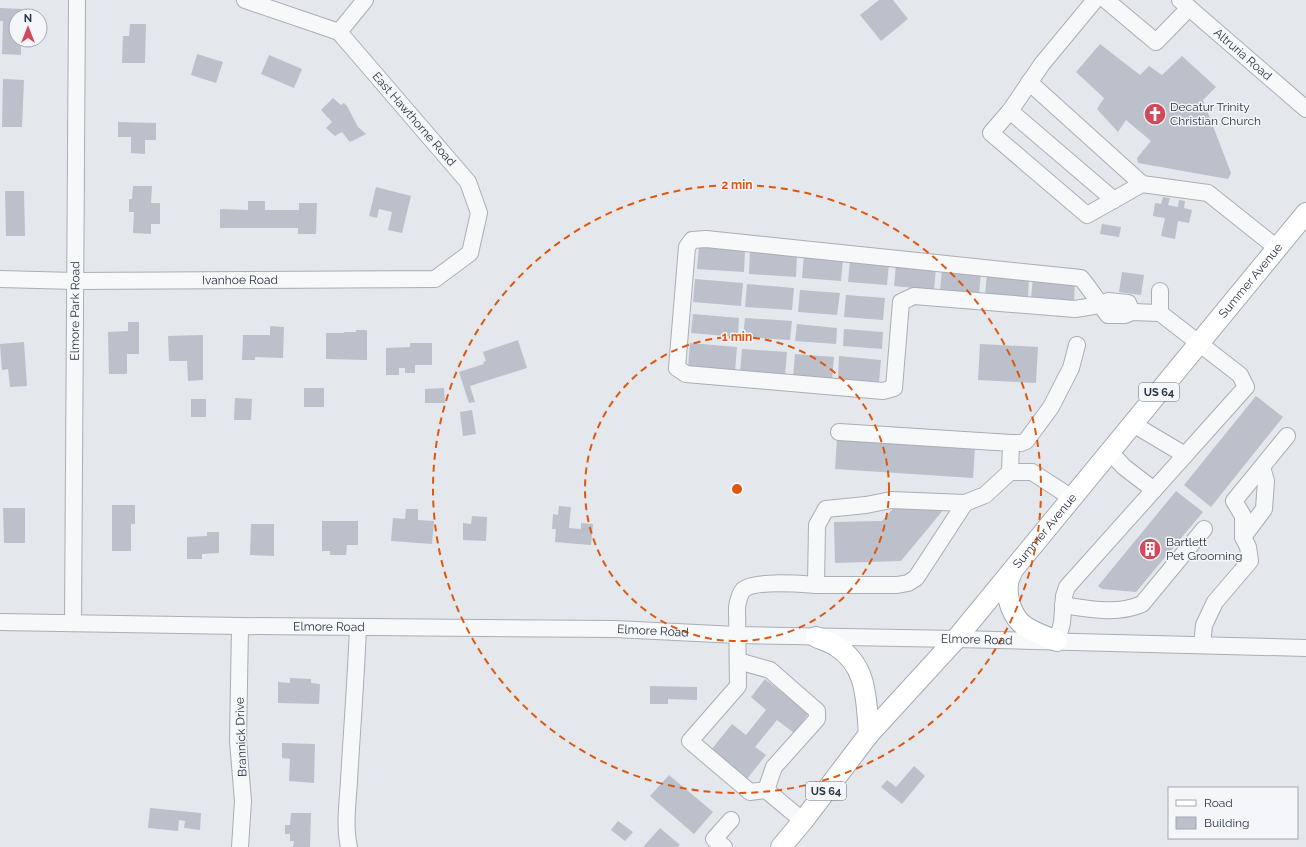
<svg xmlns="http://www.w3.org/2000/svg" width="1306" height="847" font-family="Raleway,sans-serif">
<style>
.building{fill:#bbc0ca}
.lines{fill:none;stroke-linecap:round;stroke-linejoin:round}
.minor-casing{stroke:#a9aeb7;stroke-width:18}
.major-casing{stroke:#a3abb8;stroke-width:22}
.minor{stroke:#f7f8fa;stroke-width:16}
.major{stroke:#fff;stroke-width:20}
.ring{fill:none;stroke:#df570f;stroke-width:2;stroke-dasharray:7 5}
.labels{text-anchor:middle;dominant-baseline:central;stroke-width:3;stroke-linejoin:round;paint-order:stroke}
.shield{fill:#f4f6f9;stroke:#676e7b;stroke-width:1}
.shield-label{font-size:11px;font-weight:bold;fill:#2b3445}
.street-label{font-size:12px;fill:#2b3445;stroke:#f4f6f9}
.poi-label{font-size:12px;fill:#2b3445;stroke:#f4f6f9;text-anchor:start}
.centre{fill:#df570f;stroke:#f4f6f9;stroke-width:2}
.ring-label{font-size:12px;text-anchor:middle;font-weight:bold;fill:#df570f;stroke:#f4f6f9;stroke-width:3;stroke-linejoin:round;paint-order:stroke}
</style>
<rect width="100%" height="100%" fill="#e4e7ec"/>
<path class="building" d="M879,0h14l15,19 -27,22 -21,-26z
M0,8l22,1v7h-6v24h5v15l-19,-1 1,-33h-3z
M130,24h16l-1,39h-23l1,-27h6z
M1100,44l40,31 9,-9 13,9 20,-19 34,31 -13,13 28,73 -3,6 -90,-16 -1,-5 14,-17 -25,-21 -8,12 -21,-23 7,-11 -28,-26z
M197,54l26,8 -7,21 -25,-8z
M269,55l33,14 -8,19 -33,-14z
M3,79l21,1 -2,47h-20z
M333,98l8,7 3,-2 3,3 11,21 8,7 -16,8 -8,-10 -7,4 -9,-8 6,-6 -11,-12z
M118,122l38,1v17h-11v14l-14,-1v-16h-13z
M133,186h19l-1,17h9v21h-9v10l-18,-1 1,-21h-5v-13h3z
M376,187l35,9 -9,37 -14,-3 4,-18 -13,-3 -2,9 -8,-2z
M5,191h19l1,45h-19z
M1163,197l7,1 -2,7 10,2 1,-7 6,1 -1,7 8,2 -3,13 -11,-2 -3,18 -14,-3 4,-18 -12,-2 2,-13 6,1z
M248,201h17v9h34v-7h18l-1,31h-18v-6h-78v-19l28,1z
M1102,224l19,3 -2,10 -19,-3z
M699,246l46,4 -1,22 -47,-3z
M750,251l47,4 -1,22 -47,-3z
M804,255l39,4 -2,22 -39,-3z
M850,260l39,3 -2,22 -39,-3z
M896,264l40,4 -2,22 -40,-4z
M942,268l39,4 -2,22 -39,-3z
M1122,272l22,3 -3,20 -22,-3z
M987,273l42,3 -1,22 -43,-3z
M1033,276l42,4 -1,22 -43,-3z
M695,279l48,4 -2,23 -48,-4z
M747,284l47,4 -2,22 -47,-3z
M800,290l40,3 -3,22 -39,-3z
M846,295l39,3 -2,22 -39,-3z
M693,314l46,4 -1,19 -47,-4z
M745,318l47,3 -2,19 -47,-3z
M128,322h11v32h-12v20h-18l-1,-42 20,-1z
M797,324l40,4 -1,16 -41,-3z
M270,326l14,1 -1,31 -28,-1v3h-13l1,-25h27z
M844,329l39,3 -1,17 -39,-3z
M356,330h11v30l-41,-1v-26h18v-1h12z
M203,335v45l-15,1 -1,-20h-18l-1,-25z
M518,340l9,28 -57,18 5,16 -6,1 -10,-31 25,-8 -1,-2 3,-1 -3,-9z
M24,342l3,44 -17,1 -2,-18 -6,1 -2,-26z
M410,343h22v22h-17v8h-10v-5h-6v7h-13v-27l24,-1z
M690,343l47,4 -2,25 -47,-4z
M980,344l58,3 -2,36 -58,-3z
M742,349l45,3 -2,24 -45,-3z
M795,354l39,3 -2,23 -39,-3z
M839,356l42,4 -2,22 -41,-3z
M304,388h20v19h-20z
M444,388l1,15h-20v-14z
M1256,396l27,21 -72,90 -27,-22z
M235,398l17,1 -1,21h-17z
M191,399h15v18h-15z
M472,410l4,24 -13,2 -3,-24z
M837,438l138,9 -2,31 -138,-9z
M1176,491l27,21 -67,80 -34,-3 -4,-3z
M112,505h23v19h-4v27h-19z
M559,506l12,1 -2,21 12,1v-6l12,1 -2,21 -36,-3 1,-13h-4l1,-15 5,1z
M895,506l49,3 -43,52 -66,2 -1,-41 48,-1z
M3,508h22v35h-21z
M406,509h12v11l16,1 -2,23 -41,-3 2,-23 12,1z
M472,516l15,1 -1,24 -23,-1v-17l8,1z
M322,521h36v24h-11l-1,10h-16v-4h-8z
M251,524h23v32l-24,-1z
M207,532h12v21l-17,1v5h-15v-22l20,-1z
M290,678l21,1v4l9,1 -1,20 -41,-1v-21l12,1z
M765,679l44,34 -15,20 -17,-13 -22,27 11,8 -19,24 -36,-29 21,-26 14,11 20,-25 -15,-13z
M650,686l47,1v13l-29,-1v5h-18z
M282,743l33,1 -1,39 -25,-2 1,-22 -8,-1z
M914,766l11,10 -23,28 -21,-17 6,-7 9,7z
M669,775l44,37 -19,22 -44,-38z
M150,808l51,5 -1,17 -16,-2 1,-7 -6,-1 -1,11 -30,-3z
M291,813h20l-1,34h-17l1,-6h-4v-7h-5v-9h5z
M618,821l15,11 -8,9 -14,-11z
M660,828l20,17 -2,2h-35z"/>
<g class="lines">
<g class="minor-casing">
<g id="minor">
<path d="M245,0l94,32"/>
<path d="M1095,0l-53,64 -32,47 -19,22 96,82 55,-31 66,9 69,55"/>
<path d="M1106,0l50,42 33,-34"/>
<path id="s1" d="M1180,0l126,109"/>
<path d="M339,32l26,-32"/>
<path d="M1029,82l113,102"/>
<path d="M1010,111l104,89"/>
<path id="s2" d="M0,279l75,2 360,-2 35,-26 9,-40 -11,-31 -129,-150"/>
<path d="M1132,312l-4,-9 -20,-2 -8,4 -25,4 -161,-13 -13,6 -7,86 -11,3 -197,-17 -9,-6 10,-121 5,-7 14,-1 375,39c10,12 18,25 27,37h17l7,-3 28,1"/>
<path d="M1133,424l52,31"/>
<path d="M839,432l172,11 -1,29"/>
<path d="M1011,443h10l5,-2 25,-34 20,-39 6,-23"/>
<path d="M1110,452l14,15 30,23"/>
<path d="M1243,537l21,-28 2,-28 -4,-14"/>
<path d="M816,585h81l11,-2 8,-5 49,-75"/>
<path d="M1063,605c26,4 54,10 79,-1l62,-75"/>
<path id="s3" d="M0,622l240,4 375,3 122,6 219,4 350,9"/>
<path id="s4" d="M73,623l4,-623"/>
<path d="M1057,641l5,-18 2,-27 3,-9 179,-200 -6,-12 -80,-62v-22"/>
<path d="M1202,645l2,-20 11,-23 35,-41 -2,-14 -5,-10v-21l-9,-15 53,-65"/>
<path d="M738,661l32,9 47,41v8l-43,48 -8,23"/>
<path d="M803,821l-37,-31 -16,2 -60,-51 48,-55 -1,-79c1,-6 2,-12 6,-17 11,-10 58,-6 73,-5l1,-60 9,-16 40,-4 25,-5 74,3 20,-8 25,-23h22l40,26"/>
<path d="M240,847l3,-46 -5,-60 2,-115"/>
<path d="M349,847c-5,-21 -1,-46 0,-67 3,-51 7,-102 9,-153"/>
<path d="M724,847l-10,-8 17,-19"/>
</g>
</g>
<g class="major-casing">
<g id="major">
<path d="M1012,572c-1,3 -4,8 -4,12 -2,15 5,35 18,43 9,6 21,10 31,14"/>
<path d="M816,637c7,3 14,5 20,9 32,20 30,54 33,88"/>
<path id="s5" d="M781,847l22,-26 66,-87 87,-95 350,-426"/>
</g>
</g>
<use href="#minor" class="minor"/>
<use href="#major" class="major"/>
</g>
<g class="ring">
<circle cx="737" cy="489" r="152"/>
<circle cx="737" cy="489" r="304"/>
</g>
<defs>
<g id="church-disc" transform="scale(1.15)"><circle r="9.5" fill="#d1495b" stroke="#f4f6f9"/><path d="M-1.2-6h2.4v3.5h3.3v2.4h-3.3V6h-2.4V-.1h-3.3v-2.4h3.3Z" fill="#fff"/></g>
<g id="building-disc" transform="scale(1.15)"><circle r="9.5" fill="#d1495b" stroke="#f4f6f9"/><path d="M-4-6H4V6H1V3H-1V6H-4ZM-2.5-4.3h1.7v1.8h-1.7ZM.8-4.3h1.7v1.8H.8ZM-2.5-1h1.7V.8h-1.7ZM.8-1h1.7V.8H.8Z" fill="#fff"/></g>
</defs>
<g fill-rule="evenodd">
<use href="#church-disc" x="1155" y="114"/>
<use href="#building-disc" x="1150" y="549"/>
</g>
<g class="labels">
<g class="shield">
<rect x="1139" y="383" width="40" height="18" rx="3"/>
<rect x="806" y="782" width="40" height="18" rx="3"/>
</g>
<g class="shield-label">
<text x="1159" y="392">US 64</text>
<text x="826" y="791">US 64</text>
</g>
<g class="street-label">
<text stroke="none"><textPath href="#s1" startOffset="83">Altruria Road</textPath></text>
<text transform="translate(414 119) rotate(49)">East Hawthorne Road</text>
<text stroke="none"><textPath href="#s2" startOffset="240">Ivanhoe Road</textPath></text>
<text stroke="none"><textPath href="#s5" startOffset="736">Summer Avenue</textPath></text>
<text stroke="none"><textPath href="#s4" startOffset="312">Elmore Park Road</textPath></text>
<text stroke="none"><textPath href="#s5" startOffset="412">Summer Avenue</textPath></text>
<text stroke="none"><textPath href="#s3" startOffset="329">Elmore Road</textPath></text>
<text stroke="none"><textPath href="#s3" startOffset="653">Elmore Road</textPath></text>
<text stroke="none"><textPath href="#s3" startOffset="977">Elmore Road</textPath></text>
<text transform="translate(241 737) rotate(-92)">Brannick Drive</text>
</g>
<g class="poi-label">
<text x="1170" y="107">Decatur Trinity<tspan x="1170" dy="14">Christian Church</tspan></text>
<text x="1166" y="542">Bartlett<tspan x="1166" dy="14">Pet Grooming</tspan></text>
</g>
</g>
<circle cx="737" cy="489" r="6" class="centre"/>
<g class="ring-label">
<text x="737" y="189">2 min</text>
<text x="737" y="341">1 min</text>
</g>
<rect x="1168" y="787" width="130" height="52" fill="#f4f6f9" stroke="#a4a8b1"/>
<rect x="1176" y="800" width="20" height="6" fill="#ffffff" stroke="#a4a8b1"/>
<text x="1204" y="807" font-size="12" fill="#2b3445">Road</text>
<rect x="1176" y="817" width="20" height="12" fill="#bbc0ca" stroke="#a4a8b1"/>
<text x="1204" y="827" font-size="12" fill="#2b3445">Building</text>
<g transform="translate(28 28)"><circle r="19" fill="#f4f6f9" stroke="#a4a8b1"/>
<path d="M0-3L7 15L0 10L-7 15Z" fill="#d1495b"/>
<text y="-6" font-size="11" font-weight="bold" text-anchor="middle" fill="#2b3445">N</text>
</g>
</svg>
